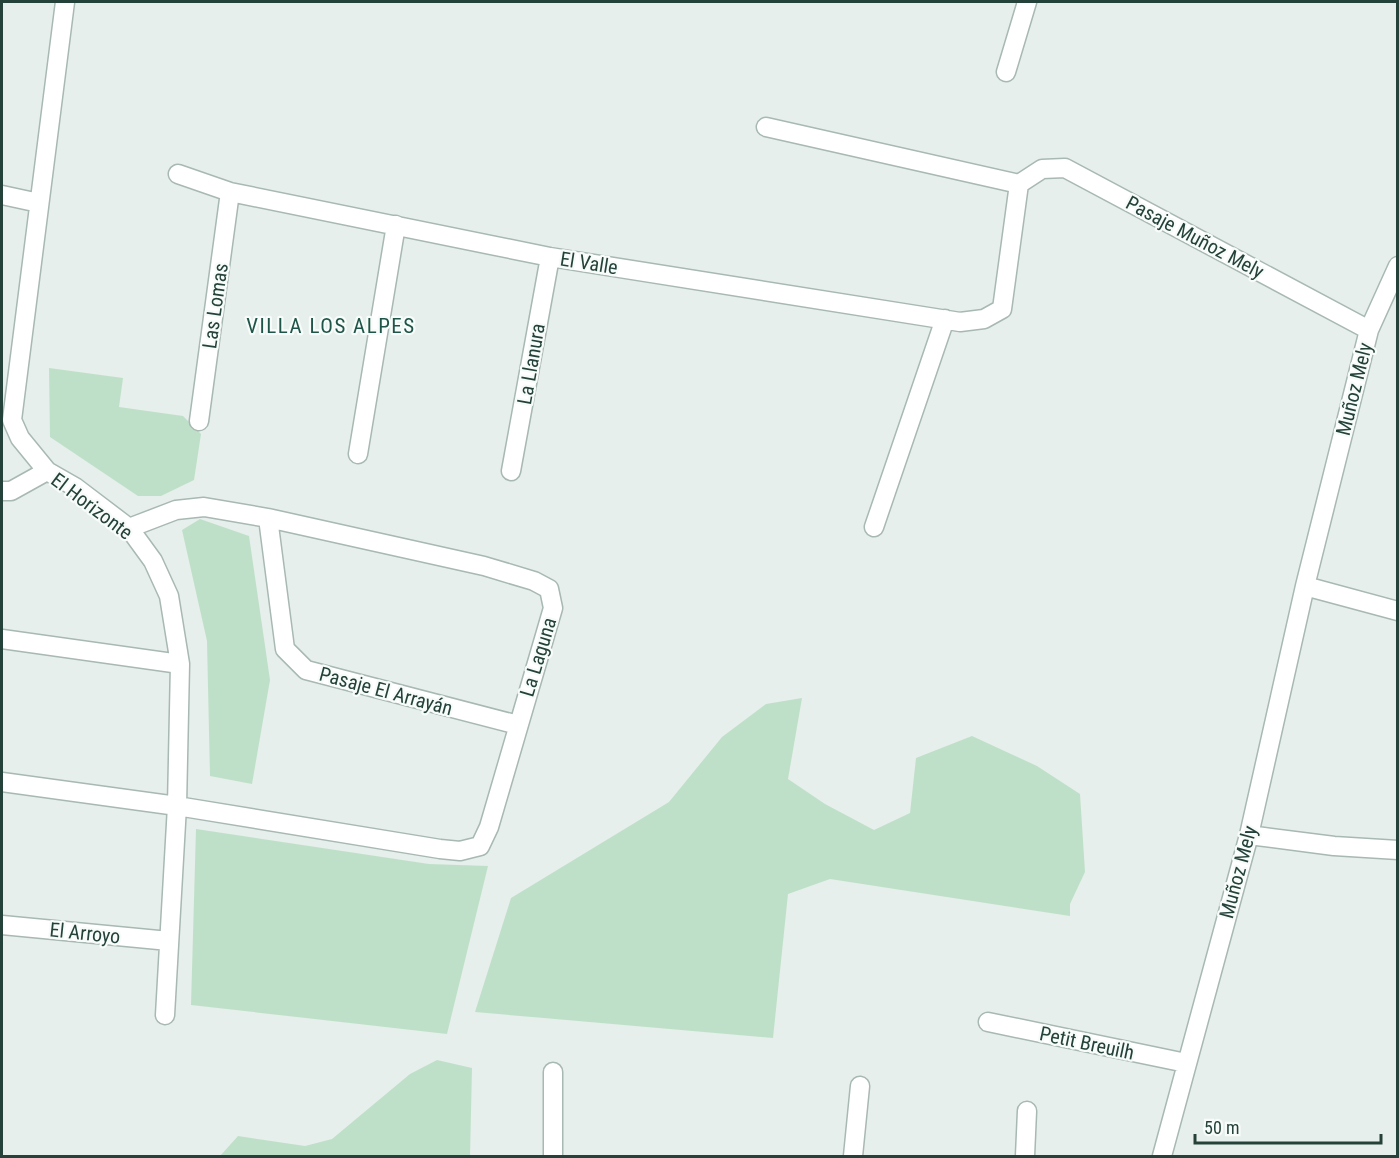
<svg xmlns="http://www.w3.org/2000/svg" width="1399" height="1158" font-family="'Roboto Condensed',sans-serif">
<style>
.green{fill:#bfe0c8}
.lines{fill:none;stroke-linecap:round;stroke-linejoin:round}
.minor-casing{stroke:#a8b8b2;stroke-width:21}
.minor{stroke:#fff;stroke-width:18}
.labels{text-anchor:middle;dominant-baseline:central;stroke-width:4.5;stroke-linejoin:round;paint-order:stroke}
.street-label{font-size:20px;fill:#24423a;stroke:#f7fbf9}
.neighbourhood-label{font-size:21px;letter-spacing:1.5px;fill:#1f5548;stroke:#f7fbf9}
</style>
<rect width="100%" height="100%" fill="#e6efeb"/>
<path class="green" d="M49,368l74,10 -4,29 64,9 18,18 -7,46 -33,16h-23l-88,-59z
M200,519l49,17 21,144 -18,104 -42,-8 -3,-135 -25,-111z
M802,698l-14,81 37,25 49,26 36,-17 6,-55 56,-22 65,30 43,28 5,78 -15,32v12l-240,-37 -42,15 -15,144 -298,-26 36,-114 158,-96 53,-65 44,-33z
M196,829l233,35 59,2 -41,168 -256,-29z
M437,1060l35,8 -2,88h-250l18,-20 67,10 27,-7 78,-65z"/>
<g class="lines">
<g class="minor-casing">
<path id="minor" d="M65,2l-53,418 8,18 27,33 28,16 54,41 24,33 16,35 11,68 -3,142 -12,209
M1006,72l21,-70
M766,127l253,57
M178,174l52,18 320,65 410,65 24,-3 18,-10 17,-125 23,-15 23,-1 304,162
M2,195l37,8
M199,421l31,-229
M358,454l38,-229
M511,471l39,-214
M2,491h9l36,-20
M268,518l17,131 21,21 212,55
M874,527l71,-208
M1305,586l93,25
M2,639l178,25
M2,782l175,24 263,43 20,2 20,-5 9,-19 64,-219 -4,-19 -15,-8 -50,-15 -216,-48 -64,-11 -28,3 -47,18
M1249,835l85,11 64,4
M2,925l167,16
M988,1022l198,41
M553,1156v-84
M853,1156l7,-70
M1025,1156l2,-45
M1162,1156l87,-321 56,-249 64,-256 29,-64"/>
</g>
<use href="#minor" class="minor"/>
</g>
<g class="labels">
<g class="street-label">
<text transform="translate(1195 237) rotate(28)">Pasaje Muñoz Mely</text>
<text transform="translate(589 263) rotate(9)">El Valle</text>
<text transform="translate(215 306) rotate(-82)">Las Lomas</text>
<text transform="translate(531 364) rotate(-80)">La Llanura</text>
<text transform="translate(1354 389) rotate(-76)">Muñoz Mely</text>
<text transform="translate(92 506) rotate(37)">El Horizonte</text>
<text transform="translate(538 657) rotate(-73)">La Laguna</text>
<text transform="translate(386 691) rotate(15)">Pasaje El Arrayán</text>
<text transform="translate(1238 872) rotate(-75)">Muñoz Mely</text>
<text transform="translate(85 933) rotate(6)">El Arroyo</text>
<text transform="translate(1087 1043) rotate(12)">Petit Breuilh</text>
</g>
<g class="neighbourhood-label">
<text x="331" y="326">VILLA LOS ALPES</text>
</g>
</g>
<rect width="1399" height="1158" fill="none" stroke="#24423a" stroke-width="6"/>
<path d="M1195 1134v9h186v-9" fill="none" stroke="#24423a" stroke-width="3"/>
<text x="1204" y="1134" font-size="18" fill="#24423a" stroke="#f7fbf9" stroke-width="4.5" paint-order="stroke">50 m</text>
</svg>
